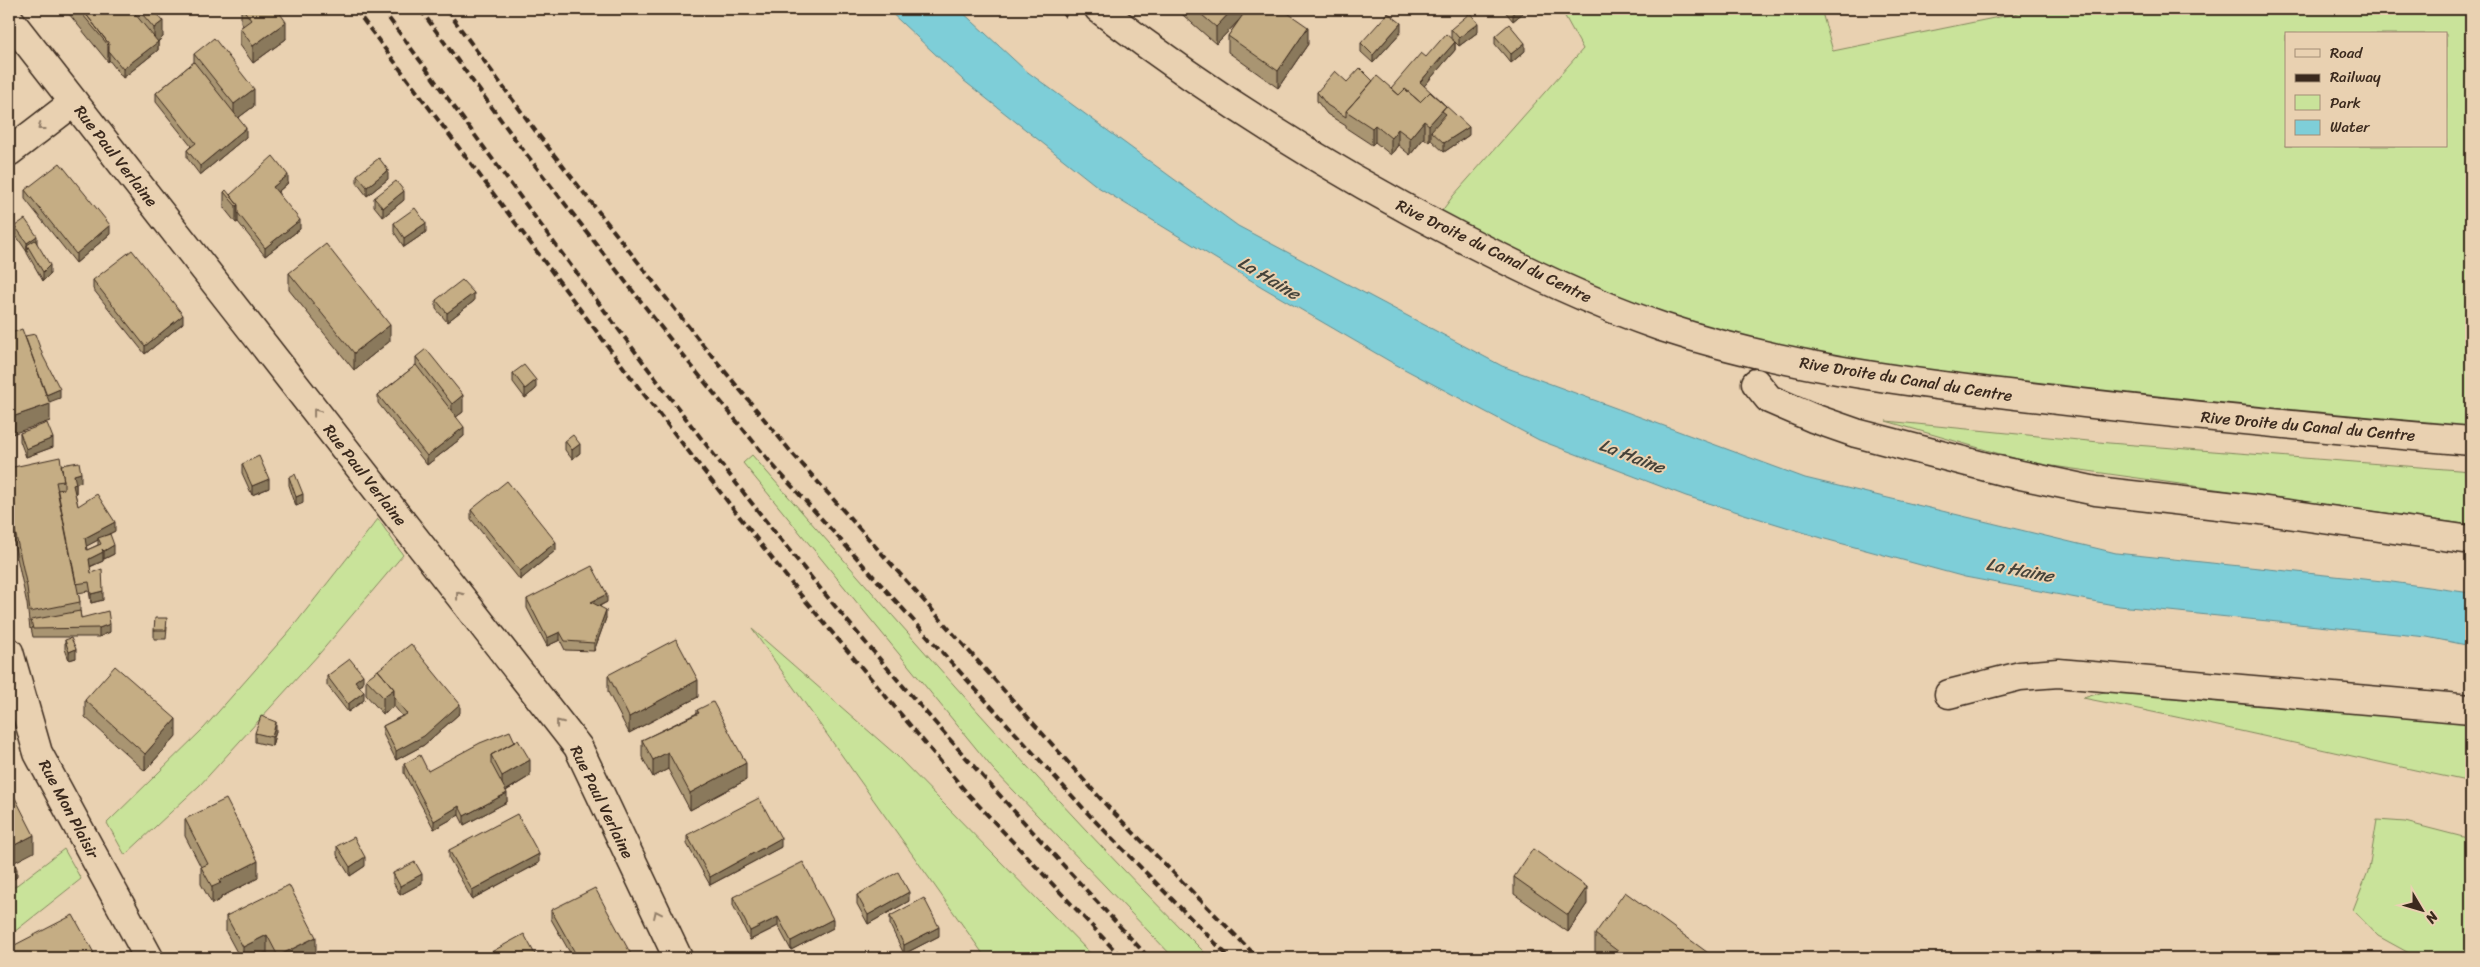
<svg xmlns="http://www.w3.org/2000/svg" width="2480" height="967" font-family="Sriracha,sans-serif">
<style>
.green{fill:#c9e39a;stroke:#82865c;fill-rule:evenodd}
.water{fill:#7eced8;stroke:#638c8e}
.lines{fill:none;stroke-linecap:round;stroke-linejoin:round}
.minor-casing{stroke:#3b2a1e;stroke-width:31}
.path{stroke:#3b2a1e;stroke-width:3;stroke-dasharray:4 4;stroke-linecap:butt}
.minor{stroke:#e9d1b1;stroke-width:28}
.rail{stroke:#3b2a1e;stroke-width:4;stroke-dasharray:8 4;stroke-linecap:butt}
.wall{fill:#a99572;stroke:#3b2a1e;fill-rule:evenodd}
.shaded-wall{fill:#8a795c;stroke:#3b2a1e}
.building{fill:#c5ad84;stroke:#3b2a1e}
.oneway{stroke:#927e68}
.labels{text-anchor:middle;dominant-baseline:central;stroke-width:4;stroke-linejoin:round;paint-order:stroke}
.street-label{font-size:16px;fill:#3b2a1e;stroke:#e9d1b1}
.water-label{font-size:18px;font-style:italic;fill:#45433a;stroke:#e9d1b1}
</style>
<rect width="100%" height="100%" fill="#e9d1b1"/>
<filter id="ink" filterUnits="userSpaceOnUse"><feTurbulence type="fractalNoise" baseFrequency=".02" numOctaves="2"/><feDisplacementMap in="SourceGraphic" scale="10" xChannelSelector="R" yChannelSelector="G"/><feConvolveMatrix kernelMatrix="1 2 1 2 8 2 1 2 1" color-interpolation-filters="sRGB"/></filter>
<g filter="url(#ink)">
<path class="green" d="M1561,9h260l12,42 205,-42h433v432l-708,-86 -330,-132 20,-27 130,-147zM2286,34h160v112h-160z
M1886,421l223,22 362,28v54l-440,-62z
M752,455c150,171 297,343 458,503h-36l-181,-189 -250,-306z
M378,519l25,36 -83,98 -120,132 -75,70 -18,-32 97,-95 88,-100z
M752,629l143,125 200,204h-109z
M2114,689l357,24v69c-129,-27 -258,-59 -388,-84z
M2377,820l28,2 66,17v119h-53l-40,-22 -25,-26 16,-41z
M64,849l17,30 -72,57v-45z"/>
<path class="water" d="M887,9h72l66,61 213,156 264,140 303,112 311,75 276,29 79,11v53l-44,-9 -308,-31 -154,-29 -140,-38 -139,-43 -147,-56 -148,-78 -129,-75 -164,-100 -135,-107z"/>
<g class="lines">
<g class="minor-casing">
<path id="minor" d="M1099,9c113,87 235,163 361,228 66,34 132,66 202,90 115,38 235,54 354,68 152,19 303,33 455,46
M9,19l569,728 100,211
M9,152l65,-50
M1756,383l13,16 44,19 43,15 146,38 94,20 157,18 218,31
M9,652l29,101 111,205
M1949,694l71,-18 38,-3 413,36"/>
</g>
<path class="path" d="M1057,9l10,8"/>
<use href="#minor" class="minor"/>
<path class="rail" d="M355,9l284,379 160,205 168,200 155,165
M382,9c142,192 282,388 433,573 107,130 220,253 334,376
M420,9l100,137 161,207 89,109 323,357 137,139
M446,9l91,124 162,207 93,113 316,354 150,151"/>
</g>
<path class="wall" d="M69,9h84l10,28 -5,5v8l-35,28 -14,-18 -1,2 -39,-48z
M241,9h36l9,30 -33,24 -13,-18v-17l3,-2 -2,-4z
M1176,9h106l26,35 -30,44 -50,-36v-16l11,-16 -23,24z
M1503,9h21v3l-11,9z
M1451,29l27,3 -19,14 -4,-4v8l-31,36 45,49 -25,17 -13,-12 -2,2 -5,-4 -14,17 -12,-10 -7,10 -16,-13 -3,3 -26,-17v-2l-19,-12 -10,-13v-9l30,-10 26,-1 18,7 35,-31 25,-19z
M1401,32l-28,31 -12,-11v-9z
M1495,36l30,15 -14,12 -16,-19z
M194,54l60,52 -16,12 8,19 -46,38 -13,-17v-8l4,-4 -35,-44v-9l38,-31z
M357,175l31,4 -21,17 -10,-13z
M288,183l-10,9 22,37 -35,27 -27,-34 -2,1 -12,-15v-16l6,3z
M25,190l85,44 -34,29 -51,-64z
M374,198l30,2 -21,17 -9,-11z
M394,223l32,9 -22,15 -10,-15z
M15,226l22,18 13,30 -7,7 -16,-28v-1l-12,-18z
M289,273l101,68 -36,29 -65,-80z
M93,280l90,43 -38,31 -52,-65z
M436,300l38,1 -27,21 -11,-13z
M416,357l47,55 -7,5 8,19 -37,29 -49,-62v-8l38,-30z
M513,373l23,16 -11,9 -12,-16z
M20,433l33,14 -27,10 -6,-16z
M565,441l15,12 -8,6 -7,-9z
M242,464l27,24 -17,7 -10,-22z
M9,468l72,14 -5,1v10h-1l3,13 37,25 -8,4 7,19 -10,5h-1v2l-13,6 1,6 12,27 -12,3 -2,-12 -11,2 2,9v9l1,7 29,14 -11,5h-66l-2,-9 -1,1 -3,-25 -18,-84zM98,540v5l-11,5 -1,-4z
M289,477l14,26 -7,3 -7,-21z
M471,510l85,40 -36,30 -49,-61z
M527,599l80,3 -7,4 6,12 -12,33 -29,-1 -5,-10 -13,6 -20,-38z
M167,627l-1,12h-12v-9z
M65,640l11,18 -7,2 -4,-11z
M608,675l90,22 -69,36 -21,-41z
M327,676l36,8 -4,2 5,14 -16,12 -21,-27z
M366,679l94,34 -36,32 -28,15 -13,-26v-8l19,-10 -8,-10 -11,8 -17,-19z
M85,700l91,36 -31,35 -60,-54z
M697,710l49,70 -56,30 -22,-41 -15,8 -11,-20v-17l55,-27z
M276,731l-4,15 -17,-4v-9z
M515,742l15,34 -24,15 1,11 -43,23 -5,-10 -25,14 -30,-56v-9l24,7z
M185,819l73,59 -37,19v2l-9,5 -11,-20v-17l-16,-31z
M687,835l94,12 -71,38 -23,-41z
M337,846l28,20 -15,10 -13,-21z
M449,850l90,13 -67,36 -23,-41z
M393,873l29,10 -22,12 -7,-13z
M1514,877l73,27 -19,28 -54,-38z
M857,895l52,6 -41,23 -11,-20z
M733,897l100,31 -42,22 -13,-24 -28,14 -17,-35z
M551,910l82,48h-60l-22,-39z
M226,916l90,38 -9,4h-37l-3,-6 -13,6h-14l-14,-26z
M890,916l49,20 -35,18 -14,-29z
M1595,934l120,24h-120z"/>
<path class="shaded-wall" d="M1233,9h17l-34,35v-17z
M1517,9h7v3l-11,9v-9z
M163,21v16l-7,6 2,-1v8l-35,28v-9l31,-24v-17z
M286,22v17l-33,24v-17z
M1401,23v9l-28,31v-8z
M1478,23v9l-19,14v-8z
M1308,27v17l-30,44v-17z
M1455,42v8l-35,41v-9z
M1525,43v8l-14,12v-9z
M109,44v16l-1,2v-17z
M254,89v17l-20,15v-17z
M1446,106v17l-15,8v9l-2,2v-17z
M1424,121v17l-14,17v-17z
M1375,125v17l-3,3v-17z
M1469,127v8l-25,17v-9z
M246,128v9l-46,38v-9z
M1398,129v16l-7,10v-17z
M388,170v9l-21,17v-9z
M288,175v8l-15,13v-9z
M404,191v9l-21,17v-9z
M238,205v17l-2,1v-17z
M300,220v9l-35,27v-8z
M426,223v9l-22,15v-9z
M110,225v9l-34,29v-9z
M37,236v9h-10v7v-9z
M50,265v9l-7,7v-9z
M474,293v8l-27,21v-9z
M13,308v9l-4,1v-9z
M183,315v8l-38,31v-8z
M390,325v16l-36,29v-17z
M536,380v9l-11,9v-9z
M60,389v9l-16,6v-8z
M463,395v17l-11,8v-16z
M50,404v17l-41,14v-17z
M464,427v9l-37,29v-9z
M53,438v9l-27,10v-8z
M580,444v9l-8,6v-9z
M81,473v9l-7,2v-9z
M269,479v9l-17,7v-9z
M76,484v9l-3,1v-9z
M303,494v9l-7,3v-9z
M115,522v9l-16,8 -1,-1v2l-13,7v-9z
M556,542v8l-36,30v-9z
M114,545v9l-10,5v-8z
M103,552v9l-14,6v-8z
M103,591v9l-12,3v-9z
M607,594v8l-16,8v-8z
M606,610v8l-12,33v-8z
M110,624v8l-11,5v-9z
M560,632v8l-13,6v-8z
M76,649v9l-7,2v-8z
M363,675v9l-8,5v-8z
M698,680v17l-69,36v-16z
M394,689v17l-11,8v-17z
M364,692v8l-16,12v-8z
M460,704v9l-36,32 -28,15v-9z
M176,719v17l-31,35v-17z
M276,722v9l-4,15v-9z
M668,752v17l-15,8v-17z
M530,760v16l-28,17v-17z
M746,763v17l-56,30v-17z
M507,793v9l-43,23v-9z
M459,806v9l-25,14v-8z
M34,835v17l-25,13v-17z
M781,838v9l-71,38v-8z
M539,854v9l-67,36v-9z
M365,857v9l-15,10v-9z
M258,861v17l-37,19v2l-9,5v-17l7,-6z
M17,869v8l-8,5v-9z
M422,874v9l-22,12v-9z
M1587,887v17l-19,28v-17z
M909,892v9l-41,23v-9z
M778,917v9l-28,14v-9z
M833,919v9l-42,22v-9z
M939,927v9l-35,18v-9z
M267,935v17l-13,6h-11v-11z
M316,937v17l-9,4h-29v-2z"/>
<path class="building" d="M78,9h4l27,35 -1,1z
M82,9h49l27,33 -35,27 -14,-17v-8z
M138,9h15l10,12 -9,7z
M243,9h34l9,13 -33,24 -13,-18 11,-8z
M1195,9h38l-17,18z
M1247,9h35l26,18 -30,44 -50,-35z
M1510,9h7l-4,3z
M1388,13l13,10 -28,32 -12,-12z
M1470,13l8,10 -19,15 -8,-9z
M1509,24l16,19 -14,11 -16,-18z
M1446,34l9,8 -35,40 49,45 -25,16 -13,-12 15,-17 -4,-3 4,-5 -16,-14 -10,10 -15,-13 -6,6 -8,-7 30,-35 5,4z
M214,38l40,51 -20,15 -40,-50z
M194,62l52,66 -46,38 -13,-16 9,-7 -40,-50z
M1360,68l13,13 -27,30v6l-19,-12 -10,-13 18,-21 12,11z
M1377,76l22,19 6,-6 15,13 10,-10 16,14 -17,19 -5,-4 -14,17 -12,-9 -7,9 -16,-13 -3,3 -26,-17z
M273,156l15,19 -15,12 27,33 -35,28 -27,-35v-8l-8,-10z
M379,158l9,12 -21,17 -10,-12z
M60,163l50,62 -34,29 -51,-64z
M396,181l8,10 -21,17 -9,-10z
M226,190l12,15 -2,1 -12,-14z
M415,208l11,15 -22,15 -10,-15z
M25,219l12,17 -10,7 -12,-17z
M35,240l15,25 -7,7 -16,-27z
M326,244l64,81 -36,28 -65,-80z
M132,250l51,65 -38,31 -52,-66z
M462,280l12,13 -27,20 -11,-13z
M9,298l4,10 -4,1z
M22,329l28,75 -41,14v-84z
M35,334l8,22 17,33 -14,6 -21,-59z
M426,349l37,46 -11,9 -36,-47z
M416,365l48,62 -37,29 -49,-61z
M524,365l12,15 -11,9 -12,-16z
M47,423l6,15 -27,11 -6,-16z
M573,435l7,9 -8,6 -7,-9z
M259,456l10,23 -17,7 -10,-22z
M60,457l4,24 -8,1 24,120 -50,10 -3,-25 -18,-84v-35z
M79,462l2,11 -7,2 2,9 -3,1 5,21 19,-12 18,28 -30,16 2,12 14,-6 -3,-6 12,-4 4,11 -10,6 -2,-2 1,3 -14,7 2,14 11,-4 1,22 -12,3 -2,-12 -13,2 -19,-94 7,-1v-8l-3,-16z
M295,474l8,20 -7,3 -7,-20z
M507,481l49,61 -36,29 -49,-61z
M592,566l15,28 -16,8 15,8 -12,33 -29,-2 -5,-9 -13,6 -20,-39z
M80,611l1,7 27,-7 2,13 -11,4 -66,1 -2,-9z
M155,618h12l-1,12h-12z
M71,638l5,11 -7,3 -4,-12z
M676,639l22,41 -69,37 -21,-42z
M411,644l49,60 -36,32 -28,15 -13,-25 24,-12 -13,-17v-8l-16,-19z
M350,659l13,16 -8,6 9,11 -16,12 -21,-28z
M115,666l61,53 -31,35 -60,-54z
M378,670l16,19 -11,8 -17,-18z
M713,702l33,61 -56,30 -22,-41 -15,8 -11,-20 57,-27 -2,-3z
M261,716l15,6 -4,15 -17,-4z
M510,731l5,11 -24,13v8l16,30 -43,23 -5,-10 -25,15 -30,-57 16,-9 8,16 52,-28z
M518,740l12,20 -28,16 -11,-21z
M12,792l22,43 -25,13v-54z
M759,798l22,40 -71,39 -23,-42z
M226,799l32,62 -39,20 2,2 -9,4 -11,-20 7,-3 -23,-45z
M517,814l22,40 -67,36 -23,-40z
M354,837l11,20 -15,10 -13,-21z
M1533,849l54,38 -19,28 -54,-38z
M10,855l7,14 -8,4v-17z
M415,862l7,12 -22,12 -7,-13z
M803,862l30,57 -42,22 -13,-24 -28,14 -17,-34z
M898,872l11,20 -41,23 -11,-20z
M289,885l27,52 -38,19 -11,-21 -24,12 -17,-31z
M595,888l38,70h-55l-27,-48z
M1625,892l90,66h-88l-32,-24z
M924,898l15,29 -35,18 -14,-29z
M73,915l22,40 -6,3h-80v-10z
M524,934l13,24h-52l-1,-2z
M395,951l3,7h-16z"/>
<defs><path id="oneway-chevron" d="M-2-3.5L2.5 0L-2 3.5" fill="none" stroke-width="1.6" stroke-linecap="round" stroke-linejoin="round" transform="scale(1.25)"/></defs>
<g class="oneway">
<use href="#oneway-chevron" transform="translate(41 127) rotate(142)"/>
<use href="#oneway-chevron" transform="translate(316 412) rotate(-128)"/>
<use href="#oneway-chevron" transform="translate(459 595) rotate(-128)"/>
<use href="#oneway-chevron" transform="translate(559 723) rotate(-128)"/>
<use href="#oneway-chevron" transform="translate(657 914) rotate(-115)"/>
</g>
</g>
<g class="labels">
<g class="street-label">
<text transform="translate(116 156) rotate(52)">Rue Paul Verlaine</text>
<text transform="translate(1494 251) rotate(26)">Rive Droite du Canal du Centre</text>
<text transform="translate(1906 379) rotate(9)">Rive Droite du Canal du Centre</text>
<text transform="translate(2308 426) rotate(5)">Rive Droite du Canal du Centre</text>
<text transform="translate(365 475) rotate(52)">Rue Paul Verlaine</text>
<text transform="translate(602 802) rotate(64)">Rue Paul Verlaine</text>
<text transform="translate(69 809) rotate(62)">Rue Mon Plaisir</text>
</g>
<g class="water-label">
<text transform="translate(1269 278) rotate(31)">La Haine</text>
<text transform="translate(1632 456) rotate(21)">La Haine</text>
<text transform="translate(2020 570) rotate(11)">La Haine</text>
</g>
</g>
<rect width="2480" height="967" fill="none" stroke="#e9d1b1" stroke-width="30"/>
<rect x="15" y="15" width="2450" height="937" fill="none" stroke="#3b2a1e" stroke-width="2" filter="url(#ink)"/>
<rect x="2285" y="32" width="162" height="115" fill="#e9d1b1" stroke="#a38e76"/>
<rect x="2295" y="49" width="25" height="8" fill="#e9d1b1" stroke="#a38e76"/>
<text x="2330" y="58" font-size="15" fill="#3b2a1e">Road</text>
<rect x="2295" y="74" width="25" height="8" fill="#3b2a1e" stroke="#a38e76"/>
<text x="2330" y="82" font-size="15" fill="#3b2a1e">Railway</text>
<rect x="2295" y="95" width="25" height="15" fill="#c9e39a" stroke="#a38e76"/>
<text x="2330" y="108" font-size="15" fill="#3b2a1e">Park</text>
<rect x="2295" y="120" width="25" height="15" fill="#7eced8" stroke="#a38e76"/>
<text x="2330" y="132" font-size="15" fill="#3b2a1e">Water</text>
<g transform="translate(2422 910) rotate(128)" stroke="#e9d1b1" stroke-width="4" paint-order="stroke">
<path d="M0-4L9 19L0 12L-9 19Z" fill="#3b2a1e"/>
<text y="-8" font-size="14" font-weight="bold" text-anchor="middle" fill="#3b2a1e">N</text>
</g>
</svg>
